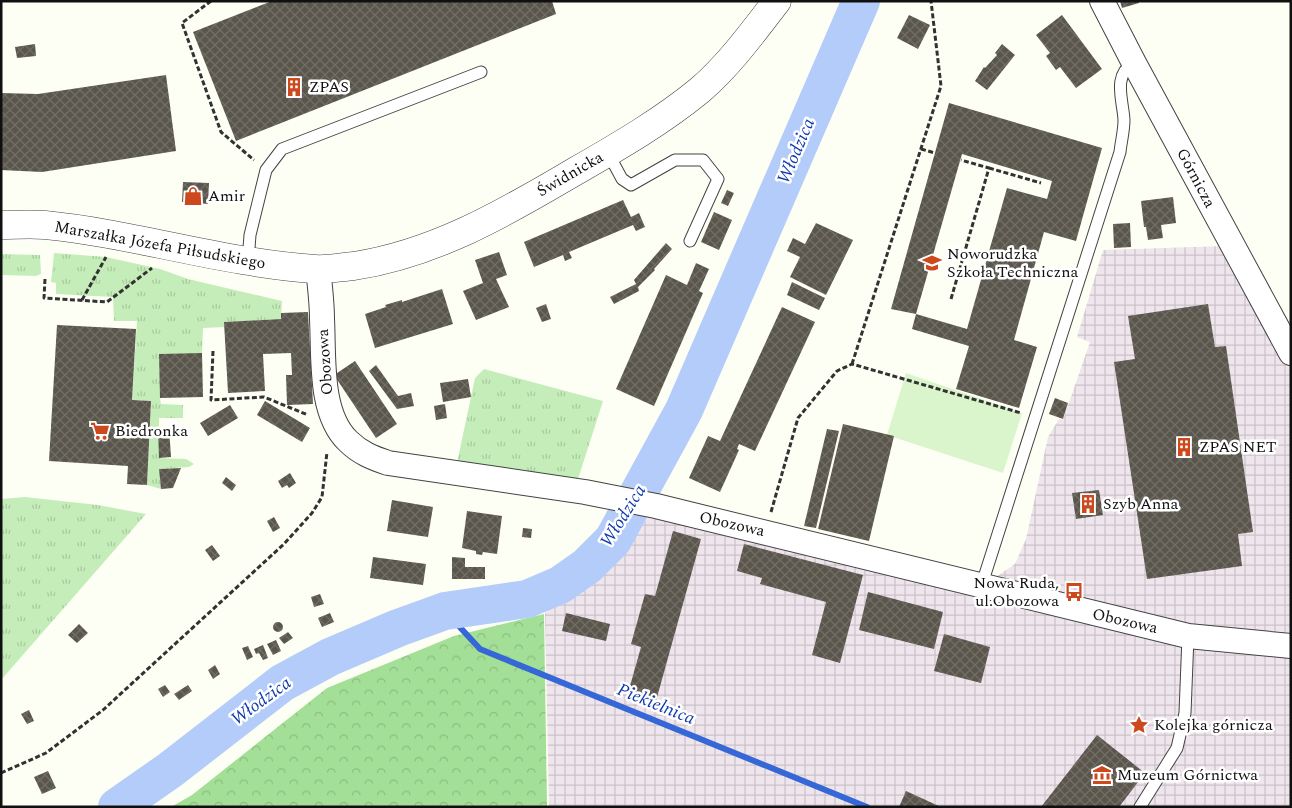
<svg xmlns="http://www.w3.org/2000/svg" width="1292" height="808" font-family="Spectral,serif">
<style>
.industrial{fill:url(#industrial-grid)}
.grass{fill:url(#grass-tufts)}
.forest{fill:url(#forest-crowns)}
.pitch{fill:#daf4cc}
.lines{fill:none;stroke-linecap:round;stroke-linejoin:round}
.stream{stroke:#3667d7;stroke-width:6}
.river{stroke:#b4ccfa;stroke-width:38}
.building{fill:url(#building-cross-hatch)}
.service-casing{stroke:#434343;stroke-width:13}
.minor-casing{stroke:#434343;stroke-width:26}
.tertiary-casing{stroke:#434343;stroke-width:29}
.path{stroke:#323232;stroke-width:3;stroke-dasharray:5 2.5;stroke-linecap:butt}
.service{stroke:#fff;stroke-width:11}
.minor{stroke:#fff;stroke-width:24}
.tertiary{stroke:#fff;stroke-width:28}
.labels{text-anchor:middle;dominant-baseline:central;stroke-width:5;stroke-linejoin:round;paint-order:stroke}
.poi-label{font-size:16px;fill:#101010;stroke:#fff;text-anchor:start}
.street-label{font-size:16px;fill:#101010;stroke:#fff}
.water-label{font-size:18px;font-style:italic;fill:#0f39ad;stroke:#fff}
</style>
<defs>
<pattern id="industrial-grid" width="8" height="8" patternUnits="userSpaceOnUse" patternTransform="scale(1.25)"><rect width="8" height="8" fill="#efe5ed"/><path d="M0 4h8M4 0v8" fill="none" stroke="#ccc3ca"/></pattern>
<pattern id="grass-tufts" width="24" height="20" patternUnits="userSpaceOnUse" patternTransform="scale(1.25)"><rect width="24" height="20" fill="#c5edb9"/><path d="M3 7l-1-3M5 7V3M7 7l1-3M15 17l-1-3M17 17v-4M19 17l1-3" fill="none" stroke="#a8ca9e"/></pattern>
<pattern id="forest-crowns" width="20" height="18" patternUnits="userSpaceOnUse" patternTransform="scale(1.25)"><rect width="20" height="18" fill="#a3df97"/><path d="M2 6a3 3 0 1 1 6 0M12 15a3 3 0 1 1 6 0" fill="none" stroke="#8bbe81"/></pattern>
<pattern id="building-cross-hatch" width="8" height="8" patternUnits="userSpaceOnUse" patternTransform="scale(1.25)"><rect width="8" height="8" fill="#5a564c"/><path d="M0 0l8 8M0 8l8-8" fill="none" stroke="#716e67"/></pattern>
</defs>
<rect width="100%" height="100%" fill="#fefff4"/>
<path class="industrial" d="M1222,246l69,107v454h-742l-4,-194 78,-62 33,-45 325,81 34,-23 11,-25 22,-102 11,-18 4,1 27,-78 -13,-5 26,-87z"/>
<path class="grass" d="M54,253l52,4 54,12 28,10 94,22 -1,18 -56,3v5l-22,1 -1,25 -42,45 1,6 22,1v13h-24v40l27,1 8,5 -5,3 -29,2 1,20 -14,-4 4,-84 -19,-1 5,-79h-23l-1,-24 -57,-3v-11l-5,-1z
M1,254l39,1 1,19 -5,2 -35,-1z
M484,369l119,32 -25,78 -121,-16 18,-85z
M25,497l73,8 48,9 -145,166v-181z"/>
<path class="forest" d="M544,614l3,193h-376l21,-12 135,-107 127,-52z"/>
<path class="pitch" d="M906,373l116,40 -19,60 -116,-38z"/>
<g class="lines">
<path class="stream" d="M445,611l35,38 387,158"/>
<path class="river" d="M117,807l53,-37 112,-87 48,-26 68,-29 47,-17 82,-12 33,-14 27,-19 26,-26 71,-130 177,-409"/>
</g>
<path class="building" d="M272,1h280l4,13 -320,127 -43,-109z
M1120,1h19v2l-17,5z
M909,15l21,10 -12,24 -21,-11z
M1062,15l40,54 -26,19 -16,-21 -4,3 -10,-14 4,-3 -14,-18z
M35,44l1,12 -19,2 -2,-11z
M1002,44l13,11 -28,35 -12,-9 9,-14 1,1 12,-13 -2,-2z
M166,75l10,76 -134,21 -41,-2v-77l37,1z
M949,103l153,45 -26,93 -32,-9 -30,108 23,7 -18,61 -63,-19 13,-43 -57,-17 4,-15 51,15 40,-141 40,11 5,-18 -90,-27 -46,160 -25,-5z
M183,182l26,1 -1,21 -26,-2z
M727,190l7,3 -6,13 -7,-3z
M1173,197l3,26 -15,2 2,13 -15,2 -2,-13h-2l-3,-26z
M623,200l8,17 8,-4 6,14 -9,4 -3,-6 -64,27 3,6 -7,3 -2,-6 -29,12 -10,-25z
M714,212l18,8 -13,30 -18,-8z
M816,223l37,17 -27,55 -36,-18 10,-20 -13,-6 6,-13 12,6z
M1130,223l1,24 -17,1 -1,-24z
M666,243l6,6 -18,20 1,1 -17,17 1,4 -25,13 -4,-7 26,-13 -2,-4z
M499,252l8,23 -11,4 13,28 -33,13 -13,-29 20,-8 -8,-23z
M696,263l13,6 -10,22 4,2 -49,113 -38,-17 50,-114 21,10z
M792,282l33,16 -6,12 -32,-15z
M442,289l11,35 -78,24 -10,-34 21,-7 -1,-2 17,-5v2z
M546,304l5,15 -9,3 -6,-14z
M1208,304l7,43 11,-1 27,186 -15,2 4,32 -95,13 -33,-217 21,-3 -7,-43z
M782,307l33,15 -60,129 -16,-7 -2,5 2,1 -19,42 -31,-14 19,-42 12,5z
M308,312l5,92 -26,1 -1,-30h6l-1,-22 -28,1 2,37 -37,2 -4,-71 57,-3v-6z
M57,325l79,4 -4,71 19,1 -4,84 -20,-1 1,-18 -79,-5z
M202,353l1,44 -43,1 -1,-44z
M355,361l42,63 -21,14 -42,-63z
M376,365l22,31 13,-3 3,13 -17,3 -28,-38z
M468,379l3,18 -28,5 -3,-19z
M1055,398l13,5 -5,16 -14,-5z
M265,401l45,27 -8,14 -45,-27z
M445,404l2,14 -11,2 -2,-14z
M230,405l8,13 -30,18 -8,-13z
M843,424l51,12 -25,105 -51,-12z
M169,428l2,29 -12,1 -1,-29z
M827,429l12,2 -23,97 -12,-2z
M181,468l-8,20 -12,1 -2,-20z
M290,473l6,10 -7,5 -2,-3 -5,3 -4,-7z
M226,477l10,8 -4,6 -10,-8z
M1099,490l4,25 -27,4 -4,-26z
M392,500l41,7 -5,30 -41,-6z
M467,511l35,5 -5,38 -14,-2 -1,3 -6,-1v-3l-14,-3z
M274,517l6,11 -7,4 -6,-11z
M523,528l9,1 -1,9 -9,-1z
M673,531l28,8 -45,162 -28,-8 13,-46 -10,-3 14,-50 10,2z
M744,544l119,31 -23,88 -28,-8 14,-53 -66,-18 2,-6 -25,-7z
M212,545l8,11 -7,5 -8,-11z
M373,557l53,7 -3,21 -53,-7z
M452,557l13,1v9h20v12h-33z
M868,592l75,20 -9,37 -75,-19z
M320,594l4,10 -10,3 -3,-10z
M330,613l4,9 -12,5 -4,-9z
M566,613l44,11 -4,17 -44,-10z
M273 627a5 5 0 1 1 10 0a5 5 0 1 1-10 0Z
M79,624l9,9 -11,10 -9,-8z
M288,632l5,6 -9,6 -5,-6z
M944,634l46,13 -9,36 -47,-12z
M276,640l5,11 -8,4 -6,-11z
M263,645l5,13 -5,2 -4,-7 -3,1 -2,-5z
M248,646l5,11 -6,3 -5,-12z
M215,665l5,9 -7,5 -5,-9z
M165,685l5,7 -7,5 -5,-8z
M188,685l4,6 -13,9 -5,-6z
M29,710l5,11 -7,3 -6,-10z
M1097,735l48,38 -26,34h-78z
M48,771l8,17 -14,6 -8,-17z
M906,791l35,16h-42z"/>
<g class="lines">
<g class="service-casing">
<path id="service" d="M608,153l14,26 9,6 44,-25h28l15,19 -28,62
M248,261l2,-26 16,-65 16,-21 199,-77
M981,587l139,-435c1,-10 4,-21 4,-32 -1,-20 -12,-45 10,-57
M1140,807l37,-59 8,-35 3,-77"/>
</g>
<g class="minor-casing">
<path id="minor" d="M1102,1l32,62 157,290
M318,269c2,17 4,34 4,50 2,38 -3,94 26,122 12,12 25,17 40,22l197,29 71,14 532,130 103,10"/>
</g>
<g class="tertiary-casing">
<path id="tertiary" d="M1,225c15,0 29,-1 44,0 91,9 178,38 270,44 13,1 26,-2 39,-3 79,-12 147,-51 215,-91 45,-26 91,-52 131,-85 30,-26 53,-58 77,-89"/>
</g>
<path class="path" d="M211,1l-29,22 39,109 33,28
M921,149l14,4
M989,168l52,15
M45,279l-1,19 63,4 45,-34
M951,299l38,-131 -28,-8
M82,300l24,-43
M213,351l-2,49 53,-3 44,18
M852,364l89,-278 -10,-85
M771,512l27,-94 39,-47 15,-7 169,49
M1,773l45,-20 57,-43 181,-166 28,-31 10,-16 5,-45"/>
<use href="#service" class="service"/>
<use href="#minor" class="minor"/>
<use href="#tertiary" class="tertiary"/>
</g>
<defs>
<g id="building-bare" transform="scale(1.5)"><path d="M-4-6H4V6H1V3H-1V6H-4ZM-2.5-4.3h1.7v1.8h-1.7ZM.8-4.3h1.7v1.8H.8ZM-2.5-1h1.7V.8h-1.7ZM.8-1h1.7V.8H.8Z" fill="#cc481d" stroke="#fff" stroke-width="2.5" paint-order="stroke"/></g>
<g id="shop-bare" transform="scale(1.5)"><path d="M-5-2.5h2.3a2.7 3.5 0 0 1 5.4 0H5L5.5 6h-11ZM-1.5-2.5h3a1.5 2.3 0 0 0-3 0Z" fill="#cc481d" stroke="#fff" stroke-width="2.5" paint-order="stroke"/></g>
<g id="school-bare" transform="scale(1.5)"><path d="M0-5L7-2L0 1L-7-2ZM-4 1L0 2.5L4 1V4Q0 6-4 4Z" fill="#cc481d" stroke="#fff" stroke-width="2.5" paint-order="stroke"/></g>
<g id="supermarket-bare" transform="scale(1.5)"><path d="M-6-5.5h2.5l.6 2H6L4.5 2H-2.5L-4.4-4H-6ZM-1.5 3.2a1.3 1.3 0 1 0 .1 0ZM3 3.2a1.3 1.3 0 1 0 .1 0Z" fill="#cc481d" stroke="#fff" stroke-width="2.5" paint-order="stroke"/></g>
<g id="bus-bare" transform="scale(1.5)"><path d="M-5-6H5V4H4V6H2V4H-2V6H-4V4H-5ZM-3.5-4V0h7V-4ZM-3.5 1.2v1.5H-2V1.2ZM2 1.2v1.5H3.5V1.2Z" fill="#cc481d" stroke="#fff" stroke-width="2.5" paint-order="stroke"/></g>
<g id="sight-bare" transform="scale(1.5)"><path d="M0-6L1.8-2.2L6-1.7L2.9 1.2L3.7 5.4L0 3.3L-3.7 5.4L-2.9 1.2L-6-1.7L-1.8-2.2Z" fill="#cc481d" stroke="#fff" stroke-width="2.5" paint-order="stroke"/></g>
<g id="museum-bare" transform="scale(1.5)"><path d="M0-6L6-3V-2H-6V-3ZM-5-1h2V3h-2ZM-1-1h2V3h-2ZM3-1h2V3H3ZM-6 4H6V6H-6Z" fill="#cc481d" stroke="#fff" stroke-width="2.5" paint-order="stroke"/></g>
</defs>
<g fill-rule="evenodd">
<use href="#building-bare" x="294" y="87"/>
<use href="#shop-bare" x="193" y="196"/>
<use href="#school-bare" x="932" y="263"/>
<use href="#supermarket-bare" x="100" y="431"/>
<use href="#building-bare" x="1184" y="447"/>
<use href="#building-bare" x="1088" y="504"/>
<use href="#bus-bare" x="1074" y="592"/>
<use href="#sight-bare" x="1139" y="725"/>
<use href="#museum-bare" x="1102" y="775"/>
</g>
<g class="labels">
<g class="poi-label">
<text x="309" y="87">ZPAS</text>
<text x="208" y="196">Amir</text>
<text x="947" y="254">Noworudzka<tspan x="947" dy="18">Szkoła Techniczna</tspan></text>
<text x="115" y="431">Biedronka</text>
<text x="1199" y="447">ZPAS NET</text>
<text x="1103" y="504">Szyb Anna</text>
<text x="1059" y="583" text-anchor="end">Nowa Ruda,<tspan x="1059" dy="18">ul.Obozowa</tspan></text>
<text x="1154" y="725">Kolejka górnicza</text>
<text x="1117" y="775">Muzeum Górnictwa</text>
</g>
<g class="street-label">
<text transform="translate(570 174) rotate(-30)">Świdnicka</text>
<text transform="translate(1196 178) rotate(62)">Górnicza</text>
<text transform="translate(160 245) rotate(10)">Marszałka Józefa Piłsudskiego</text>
<text transform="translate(325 362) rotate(-94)">Obozowa</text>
<text transform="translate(732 524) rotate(13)">Obozowa</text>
<text transform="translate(1125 621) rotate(13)">Obozowa</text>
</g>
<g class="water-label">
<text transform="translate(796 151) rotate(-67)">Włodzica</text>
<text transform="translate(623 516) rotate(-58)">Włodzica</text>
<text transform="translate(261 701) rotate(-36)">Włodzica</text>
<text transform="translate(656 704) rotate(22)">Piekielnica</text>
</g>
</g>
<rect width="1292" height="808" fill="none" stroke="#101010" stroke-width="5"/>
</svg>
